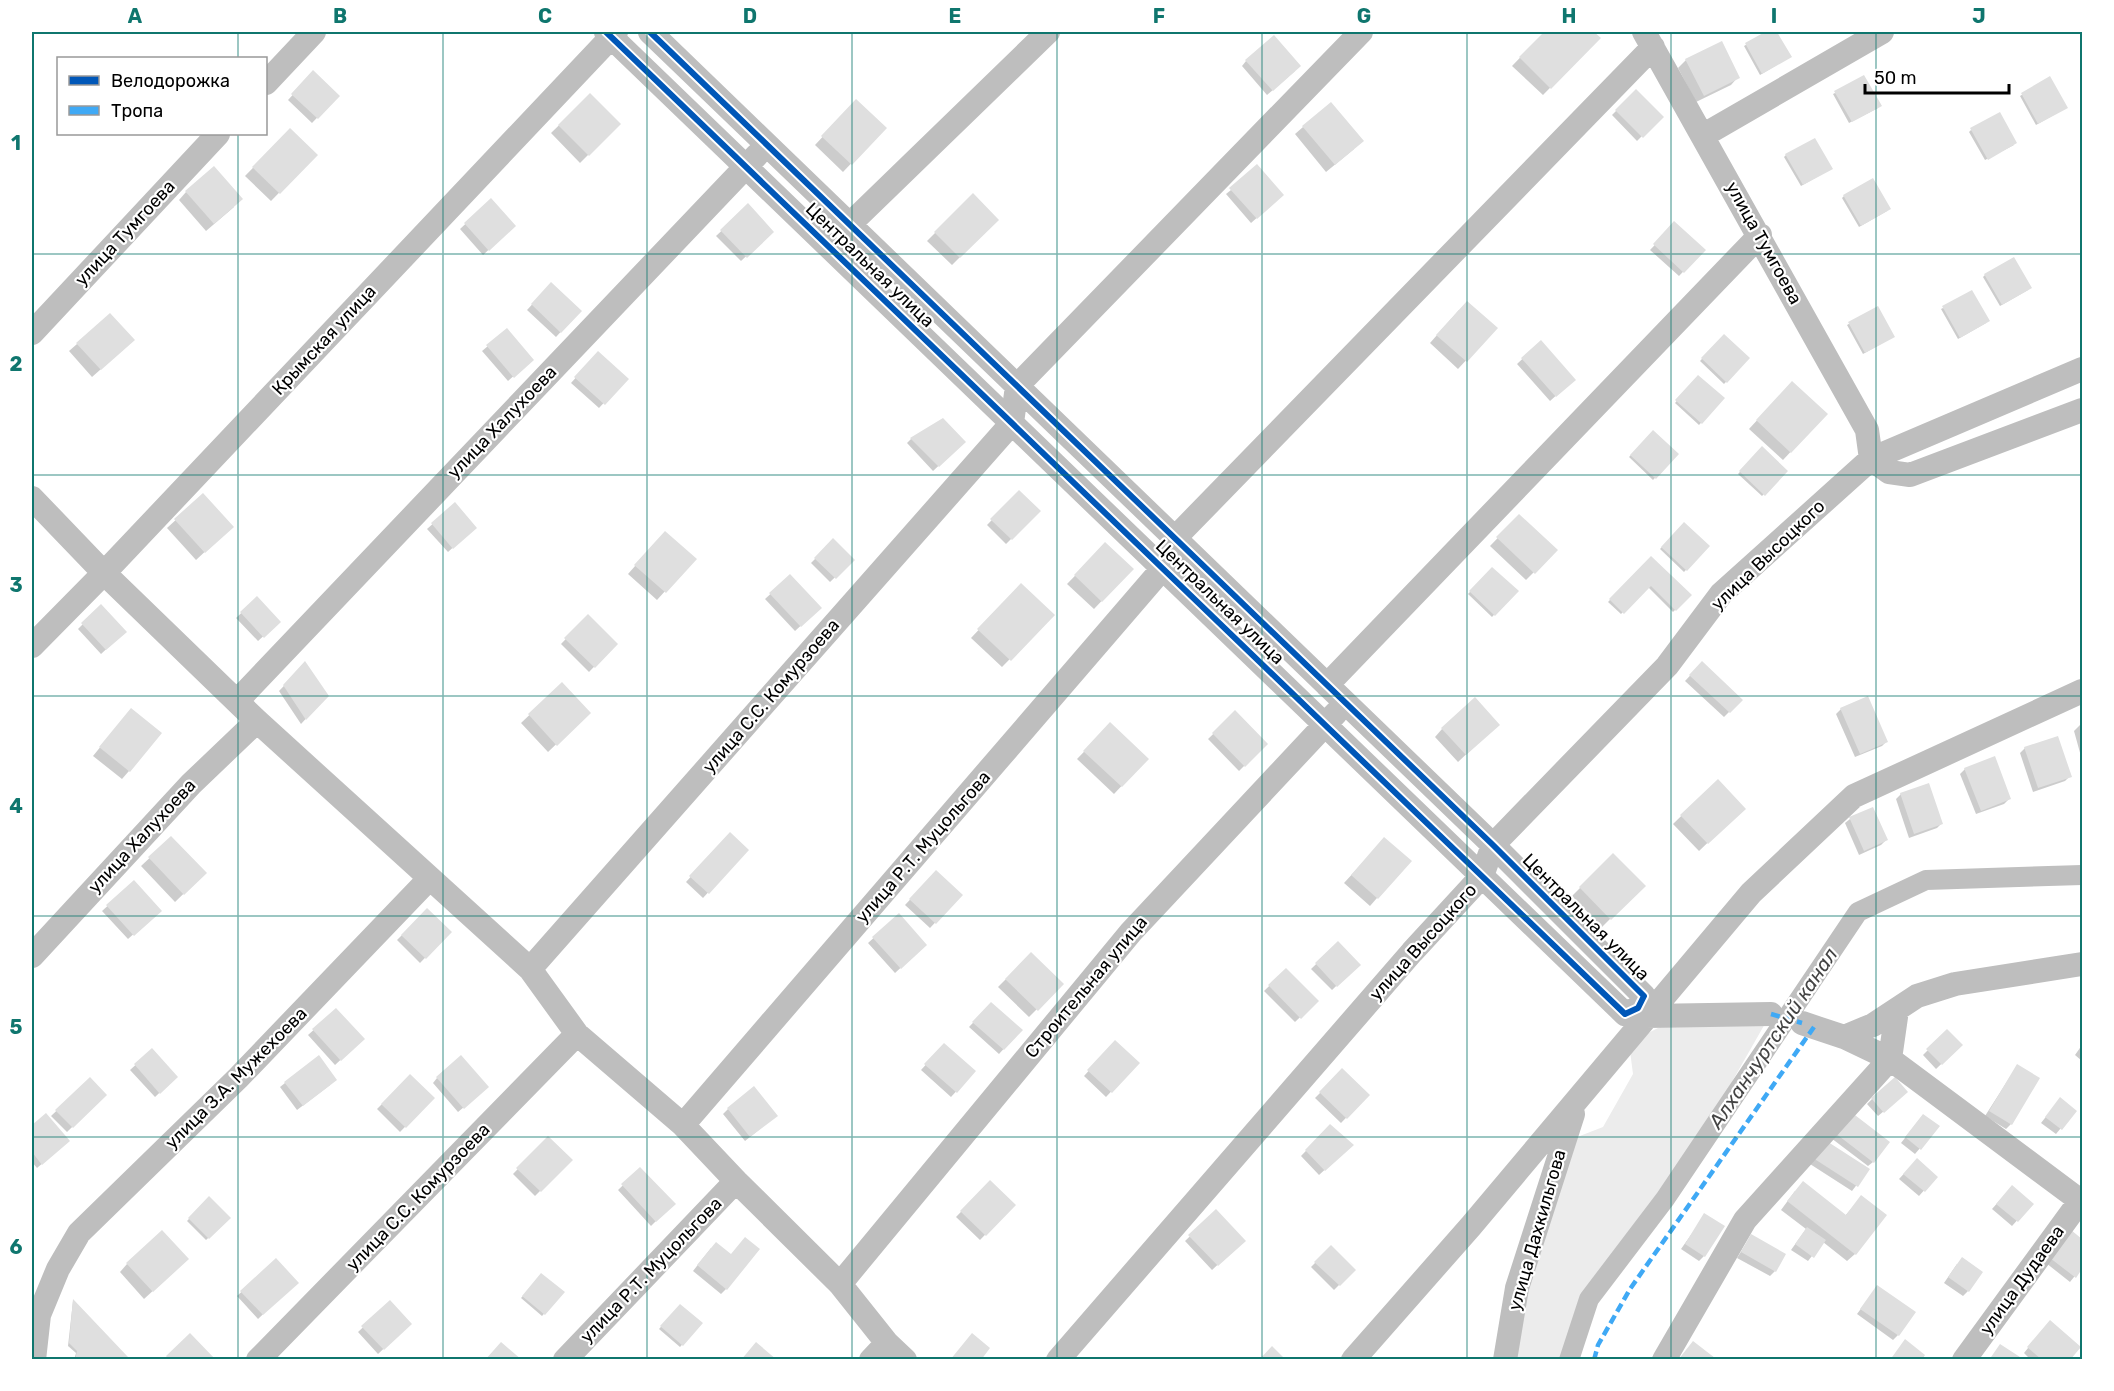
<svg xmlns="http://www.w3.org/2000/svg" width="2114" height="1391" font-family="Rubik,sans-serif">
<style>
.green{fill:#ececec}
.shadow{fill:#0003}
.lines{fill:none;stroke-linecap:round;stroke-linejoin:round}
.canal{stroke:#bfbfbf;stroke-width:20}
.building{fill:#dfdfdf}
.minor{stroke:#bebebe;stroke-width:24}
.quiet{stroke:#3fa9f5;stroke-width:4.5;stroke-dasharray:9 4.5;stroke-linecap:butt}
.cycleway-casing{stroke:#fff;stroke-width:10}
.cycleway{stroke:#0057b8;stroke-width:6}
.grid{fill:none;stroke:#0f766e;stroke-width:1.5;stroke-opacity:0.55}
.labels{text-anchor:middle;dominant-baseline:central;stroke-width:4.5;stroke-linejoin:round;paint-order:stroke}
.street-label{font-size:18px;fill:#000;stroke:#fff}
.water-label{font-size:20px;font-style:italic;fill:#444;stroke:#fff}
.neatline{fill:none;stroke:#0f766e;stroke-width:2}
.grid-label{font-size:20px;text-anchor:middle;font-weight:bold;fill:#0f766e}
</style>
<rect width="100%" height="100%" fill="#fff"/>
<path class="green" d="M1766,1022l-101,177 -76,100 -20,60 -64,1 67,-221 31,-12 30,-53 -3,-23 14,-16 22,-11z"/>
<path class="shadow" d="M1545,32h47l7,6 -56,57 -31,-29z
M1768,32h8l14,25 -30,18 -16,-29z
M1686,60l52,17 -7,8 -35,17 -18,-34z
M1246,61l49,10 -28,24 -25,-29z
M313,73l25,23 -26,27 -24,-23z
M2050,78l14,31 -28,16 -16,-29z
M1636,91l25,26 -24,24 -25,-26z
M1835,93l43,15 -29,15 -16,-29z
M590,95l29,29 -39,39 -29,-30z
M856,101l29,27 -42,44 -28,-27z
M1303,127l51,22 -28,23 -31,-38z
M290,130l26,25 -45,46 -26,-25z
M1971,130l43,15 -29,15 -16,-28z
M1786,155l43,15 -28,16 -17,-29z
M1231,190l46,10 -26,23 -25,-29z
M186,192l48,15 -28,24 -27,-31z
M973,195l24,25 -45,45 -25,-24z
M1844,196l43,15 -28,16 -17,-29z
M491,200l23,26 -31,29 -23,-26z
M748,206l24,26 -31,29 -25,-25z
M1675,224l29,26 -25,26 -29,-26z
M1985,275l43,15 -28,16 -17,-29z
M551,284l29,27 -24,26 -29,-27z
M1877,308l14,30 -28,16 -16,-29z
M1943,308l43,15 -28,16 -17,-30z
M1459,310l37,18 -38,41 -28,-26z
M507,330l20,34 -19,17 -26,-30z
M1724,336l24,22 -24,26 -24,-23z
M1540,342l29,42 -19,17 -33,-37z
M77,344l48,4 -33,29 -23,-26z
M598,353l28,26 -27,29 -28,-25z
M1698,377l25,22 -24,26 -24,-22z
M1784,391l42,23 -43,46 -34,-31z
M1653,432l24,22 -24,26 -24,-23z
M911,439l53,3 -31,29 -26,-28z
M1762,448l24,23 -24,25 -24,-22z
M1019,492l20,19 -33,33 -19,-19z
M203,495l21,39 -28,26 -29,-32z
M455,504l15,28 -22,20 -21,-23z
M1519,516l37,34 -30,30 -36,-34z
M1684,524l24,22 -24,26 -24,-23z
M658,540l36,19 -37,41 -29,-26z
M833,541l20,19 -23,22 -19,-19z
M1106,544l26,25 -38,40 -27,-25z
M1651,558l39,37 -17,17 -25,-25 -27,27 -13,-12z
M1492,569l24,22 -24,26 -24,-23z
M790,576l30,32 -25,23 -30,-32z
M1021,585l32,30 -51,52 -31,-29z
M257,598l22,24 -21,19 -22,-23z
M101,606l24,26 -24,22 -23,-25z
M588,616l28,28 -27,28 -28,-28z
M1702,663l39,37 -17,17 -39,-36z
M305,664l22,32 -26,28 -22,-33z
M562,684l27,29 -41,39 -27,-29z
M1841,709l46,32 -5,5 -27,11 -19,-43z
M1235,713l31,31 -27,27 -31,-32z
M124,718l5,53 -7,8 -29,-23z
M2082,723v37l-8,-29z
M1110,725l37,34 -33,35 -37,-35z
M1442,729l48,3 -32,30 -23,-25z
M2025,748l45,28 -5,5 -32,11 -13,-39z
M1965,769l44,30 -5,5 -28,10 -16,-40z
M1717,781l26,28 -44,42 -26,-27z
M1901,794l40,30 -4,4 -28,10 -13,-39z
M1872,809l14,31 -5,5 -22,10 -14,-32 5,-4z
M730,834l17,16 -44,48 -17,-16z
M171,838l34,35 -30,29 -34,-36z
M1377,847v51l-7,8 -26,-23z
M1613,855l30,31 -41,41 -30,-31z
M936,872l25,23 -31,33 -25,-23z
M134,882l21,33 -27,24 -26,-28z
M427,910l23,22 -30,31 -23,-23z
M899,915l21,35 -25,23 -27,-30z
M1338,943l21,21 -27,26 -21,-21z
M1031,954l31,30 -33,33 -31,-30z
M1286,970l31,31 -22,21 -31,-31z
M991,1004l30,26 -22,24 -30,-27z
M336,1010l27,29 -28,26 -27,-30z
M1947,1031l14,14 -25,24 -13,-14z
M1115,1042l23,21 -32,34 -22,-21z
M944,1045l30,27 -23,25 -30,-27z
M2082,1045v16l-7,-6z
M152,1050l24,27 -21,20 -25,-27z
M2017,1066l-6,58 -5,5 -21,-13z
M1342,1071l26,24 -27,28 -26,-25z
M410,1076l23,22 -33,34 -23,-23z
M437,1078l45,14 -24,20 -25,-29z
M90,1079l15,16 -38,37 -16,-16z
M285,1083l45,2 -33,25 -17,-23z
M1901,1097l-23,19 -11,-12 5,-5z
M2056,1104l19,7 -19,23 -15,-11z
M728,1109l43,11 -26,21 -22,-27z
M46,1115l17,31 -26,22 -5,-6v-35z
M1846,1119l27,43 -5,4 -37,-28z
M1919,1120l19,7 -23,27 -14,-11z
M1330,1126l22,19 -33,30 -18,-19z
M548,1138l23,22 -36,36 -22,-22z
M1821,1147l47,23 -16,21 -42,-27z
M1912,1165l24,12 -17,19 -20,-17z
M640,1169l33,35 -22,22 -33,-36z
M990,1182l24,23 -34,35 -24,-23z
M1795,1191l50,25 16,-19 -6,57 -8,7 -24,-19 -15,19 -17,-11 15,-21 -25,-19z
M2008,1191l24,13 -20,22 -20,-17z
M209,1198l20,20 -23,22 -19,-19z
M1216,1211l27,30 -31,29 -27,-29z
M1705,1215l-1,41 -5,5 -18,-12z
M2071,1232l11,9v26l-12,15 -24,-19z
M1751,1236l24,35 -5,5 -33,-18z
M1331,1247l23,23 -20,20 -23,-23z
M711,1248l20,7 -5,34 -5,5 -28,-23z
M276,1260l21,22 -39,37 -21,-23z
M127,1264l52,3 -35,32 -24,-27z
M1957,1264l11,27 -5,5 -19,-13z
M542,1275l21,18 -21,23 -21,-18z
M1877,1287l21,48 -5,5 -36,-26z
M73,1301l53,56 -2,3h-50l2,-7 -8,-7z
M390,1302l20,22 -32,30 -20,-22z
M680,1306l21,18 -21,23 -21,-18z
M2045,1327l24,33h-38l-7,-7z"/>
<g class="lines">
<path class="canal" d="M1569,1360l20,-61 76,-100 193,-287 68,-32 156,-5"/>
</g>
<path class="building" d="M1544,32h50l7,6 -50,51 -32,-32z
M1765,32h12l15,25 -30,17 -17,-31z
M1274,35l27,31 -28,25 -28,-31z
M1722,41l18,37 -36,18 -19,-37z
M313,70l27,26 -22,23 -27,-25z
M1864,75l18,31 -30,16 -18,-31z
M2050,76l18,32 -30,16 -17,-31z
M1636,89l28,28 -21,21 -28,-28z
M590,93l31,31 -32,32 -31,-31z
M856,99l31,29 -35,37 -31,-29z
M1331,102l33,39 -29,24 -33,-39z
M2000,112l17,31 -29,17 -18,-32z
M290,128l28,27 -38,39 -28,-27z
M1815,138l18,31 -30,16 -18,-31z
M1257,164l27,31 -27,24 -28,-31z
M214,166l29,33 -29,25 -29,-33z
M1873,178l18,31 -30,17 -18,-31z
M973,193l26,27 -39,38 -26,-26z
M491,198l25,28 -27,25 -25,-28z
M748,203l26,29 -27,26 -27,-28z
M1674,221l32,29 -22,23 -31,-29z
M2014,257l18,31 -30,17 -18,-31z
M551,282l31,29 -21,22 -30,-29z
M1972,290l18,31 -30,17 -18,-32z
M1467,301l31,27 -31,34 -31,-27z
M1878,306l17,31 -30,16 -17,-31z
M110,313l25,27 -34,30 -25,-27z
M507,328l27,32 -20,18 -28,-33z
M1724,334l26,24 -23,25 -26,-25z
M1541,340l35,40 -20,17 -35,-39z
M598,351l31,28 -24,26 -31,-28z
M1698,375l27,23 -23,26 -27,-24z
M1792,381l36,33 -37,39 -35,-33z
M943,418l23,24 -27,25 -29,-29z
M1653,430l26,24 -23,25 -26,-24z
M1762,446l26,25 -23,25 -26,-25z
M1019,490l22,21 -29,29 -22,-21z
M203,493l31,34 -29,26 -31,-34z
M455,502l22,26 -24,21 -22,-26z
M1519,514l39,36 -23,24 -39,-37z
M1684,522l26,24 -23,25 -26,-24z
M665,531l32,28 -31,34 -32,-28z
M833,538l22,22 -19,19 -22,-21z
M1105,542l29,27 -32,33 -28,-27z
M1651,556l41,39 -16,16 -25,-25 -27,28 -15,-15z
M1492,567l27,24 -24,25 -26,-25z
M790,574l32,34 -21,19 -32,-34z
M1021,583l34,32 -44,46 -34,-32z
M257,596l24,26 -17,16 -24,-26z
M101,604l26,28 -21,18 -25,-27z
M588,614l30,30 -23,24 -31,-30z
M305,661l24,35 -23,24 -23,-35z
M1702,661l41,39 -13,13 -41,-38z
M562,682l29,31 -34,33 -29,-32z
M1868,696l20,46 -28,12 -20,-46z
M1475,697l25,28 -34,30 -25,-27z
M131,708l31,25 -32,39 -31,-25z
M1235,710l33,34 -23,23 -33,-34z
M1110,722l39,37 -27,28 -39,-36z
M2058,736l14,41 -34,11 -14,-41z
M1995,756l16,43 -30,12 -17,-43z
M1718,779l28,30 -38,35 -28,-29z
M1929,783l14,41 -29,10 -14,-41z
M1873,807l15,33 -24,11 -15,-34z
M730,832l19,18 -40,44 -20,-18z
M171,836l36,37 -23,22 -36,-38z
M1384,837l28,24 -34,38 -27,-24z
M1613,853l33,33 -35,34 -32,-33z
M936,870l27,25 -27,29 -27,-25z
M134,880l28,31 -28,25 -28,-31z
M427,908l25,24 -26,27 -25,-24z
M899,913l28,32 -26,24 -29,-32z
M1338,941l23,24 -24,22 -22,-24z
M1031,952l33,32 -26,27 -33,-32z
M1286,968l33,33 -18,18 -33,-34z
M991,1002l32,28 -19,20 -32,-28z
M336,1008l29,31 -24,22 -29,-32z
M1947,1029l16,16 -21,20 -16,-16z
M1115,1040l25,23 -28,30 -25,-23z
M944,1043l32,28 -19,22 -33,-29z
M152,1048l26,29 -18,17 -26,-30z
M319,1055l18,25 -34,26 -19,-24z
M461,1055l28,32 -25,22 -28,-32z
M2017,1064l23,14 -28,47 -23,-14z
M1342,1068l28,27 -23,24 -28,-27z
M410,1074l25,24 -29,30 -25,-24z
M90,1077l17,18 -34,33 -18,-18z
M1895,1077l13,15 -24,21 -13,-15z
M754,1086l24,30 -28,21 -23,-29z
M2060,1097l17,14 -15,19 -17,-13z
M1851,1112l39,30 -16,21 -39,-30z
M46,1113l24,28 -28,24 -10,-13v-27z
M1923,1114l17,12 -19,24 -16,-13z
M1330,1124l24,21 -29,26 -20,-21z
M548,1136l25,24 -32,32 -25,-24z
M1825,1140l45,29 -12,18 -45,-29z
M1917,1158l21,19 -13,15 -22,-18z
M640,1167l36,37 -20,18 -35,-38z
M990,1180l26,25 -30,31 -26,-25z
M1803,1181l43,34 15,-20 26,20 -31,40 -69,-54z
M2012,1185l22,19 -16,18 -22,-18z
M209,1196l22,22 -22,21 -21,-21z
M1216,1209l30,32 -28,25 -30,-31z
M1704,1213l21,13 -20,31 -20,-13z
M1807,1227l19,13 -12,18 -19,-14z
M162,1230l27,29 -36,33 -27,-29z
M2071,1230l11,9v30l-6,9 -26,-20z
M1751,1234l35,20 -10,18 -35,-20z
M745,1237l15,12 -33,41 -30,-25 19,-23 15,12z
M1331,1245l25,25 -16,16 -26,-24z
M1962,1257l21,15 -14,20 -21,-15z
M276,1258l23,25 -36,32 -23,-24z
M541,1273l24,19 -20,23 -23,-19z
M1877,1285l39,27 -17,24 -39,-27z
M73,1299l55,58 -2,3h-51l2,-9 -8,-8z
M390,1300l22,24 -28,26 -23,-24z
M680,1304l23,19 -20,23 -23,-20z
M2050,1320l31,27 -11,13h-28l-15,-13z
M190,1333l26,27h-47l-3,-4z
M972,1333l18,15 -9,12h-31z
M1905,1339l20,16 -3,5h-32z
M1693,1341l22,17 -2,2h-35z
M501,1342l21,18h-37z
M756,1342l21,18h-36z
M2000,1344l20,13 -2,3h-29z
M1272,1346l14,14h-27z"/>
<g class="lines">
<path class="minor" d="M606,32l1019,982 13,-6 6,-12 -151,-151 -843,-813
M1644,32l223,398 4,29
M266,83l48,-51
M1704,135l178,-103
M850,224l198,-192
M32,333l186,-199
M1871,459l18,13 21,3 172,-65
M32,498l72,75 153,148 273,248 47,65 106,91 53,56 104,103 47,59 18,17
M32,646l72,-73 512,-541
M1327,685l433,-450
M238,700l519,-545
M32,956l159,-172 66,-63
M530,969l482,-546 5,-37 344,-354
M1639,1009l8,7 124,-2
M1802,1023l42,14 46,22 192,143
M1844,1037l29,-12 44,-29 38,-12 127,-20
M683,1125l480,-557 12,-30 478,-491
M840,1284l291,-352 205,-219
M34,1360l5,-45 19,-46 21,-36 159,-155 191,-199
M258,1360l319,-326
M565,1360l171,-179
M871,1360l16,-17
M1058,1360l354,-408 70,-76 11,-31 174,-179 54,-72 150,-135 211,-90
M1353,1360l118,-134 280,-333 103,-97 228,-105
M1505,1360l12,-72 56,-174
M1664,1360l81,-140 145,-161 7,-49
M1964,1360l116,-159"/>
<path class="quiet" d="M2081,319h1
M1771,1014l31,9
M1594,1360l4,-15 32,-56 184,-262"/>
<g class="cycleway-casing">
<path id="cycleway" d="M606,32l1019,982 13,-6 6,-12 -151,-151 -843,-813"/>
</g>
<use href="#cycleway" class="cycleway"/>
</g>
<path class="grid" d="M238,32v26M443,32v1328M647,32v1328M852,32v1328M1057,32v1328M1262,32v1328M1467,32v1328M1671,32v1328M1876,32v1328M238,134v1226M32,254h2050M32,475h2050M32,696h2050M32,916h2050M32,1137h2050"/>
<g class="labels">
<g class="street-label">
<text transform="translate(125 233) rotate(-47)">улица Тумгоева</text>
<text transform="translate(1764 243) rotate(61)">улица Тумгоева</text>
<text transform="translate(870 265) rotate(44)">Центральная улица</text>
<text transform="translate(324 340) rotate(-47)">Крымская улица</text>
<text transform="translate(502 422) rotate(-46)">улица Халухоева</text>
<text transform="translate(1768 555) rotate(-44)">улица Высоцкого</text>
<text transform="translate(1220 602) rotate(44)">Центральная улица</text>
<text transform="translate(771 696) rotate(-49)">улица С.С. Комурзоева</text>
<text transform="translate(142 836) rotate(-47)">улица Халухоева</text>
<text transform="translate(923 847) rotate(-49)">улица Р.Т. Муцольгова</text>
<text transform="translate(1586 917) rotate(45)">Центральная улица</text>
<text transform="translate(1423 942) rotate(-48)">улица Высоцкого</text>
<text transform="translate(1086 987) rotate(-50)">Строительная улица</text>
<text transform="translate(236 1078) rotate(-45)">улица З.А. Мужехоева</text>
<text transform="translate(418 1197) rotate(-46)">улица С.С. Комурзоева</text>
<text transform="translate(1537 1230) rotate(-74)">улица Дахкильгова</text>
<text transform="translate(651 1270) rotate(-46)">улица Р.Т. Муцольгова</text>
<text transform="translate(2022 1280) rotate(-54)">улица Дудаева</text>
</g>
<g class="water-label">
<text transform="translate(1773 1038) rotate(-56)">Алханчуртский канал</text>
</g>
</g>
<rect width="2114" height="1391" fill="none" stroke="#ffffff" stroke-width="66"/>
<rect x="57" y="57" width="210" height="78" fill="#ffffff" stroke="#999999" stroke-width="1.5"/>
<rect x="69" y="76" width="30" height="9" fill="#0057b8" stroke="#999999" stroke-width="1.5"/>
<text x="111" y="87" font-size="18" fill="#000000">Велодорожка</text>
<rect x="69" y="106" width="30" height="9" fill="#3fa9f5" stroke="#999999" stroke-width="1.5"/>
<text x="111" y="117" font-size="18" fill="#000000">Тропа</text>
<path d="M1865 84v9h144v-9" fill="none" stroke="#000000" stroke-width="3"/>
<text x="1874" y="84" font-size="18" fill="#000000" stroke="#ffffff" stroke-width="4.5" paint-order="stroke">50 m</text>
<rect x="33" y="33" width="2048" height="1325" class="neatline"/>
<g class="grid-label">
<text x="135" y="23">A</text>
<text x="340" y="23">B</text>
<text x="545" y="23">C</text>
<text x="750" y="23">D</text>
<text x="955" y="23">E</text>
<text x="1159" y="23">F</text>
<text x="1364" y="23">G</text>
<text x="1569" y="23">H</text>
<text x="1774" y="23">I</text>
<text x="1979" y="23">J</text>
<text x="16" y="150">1</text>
<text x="16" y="371">2</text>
<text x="16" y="592">3</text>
<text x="16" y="813">4</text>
<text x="16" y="1034">5</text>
<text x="16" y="1254">6</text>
</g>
</svg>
